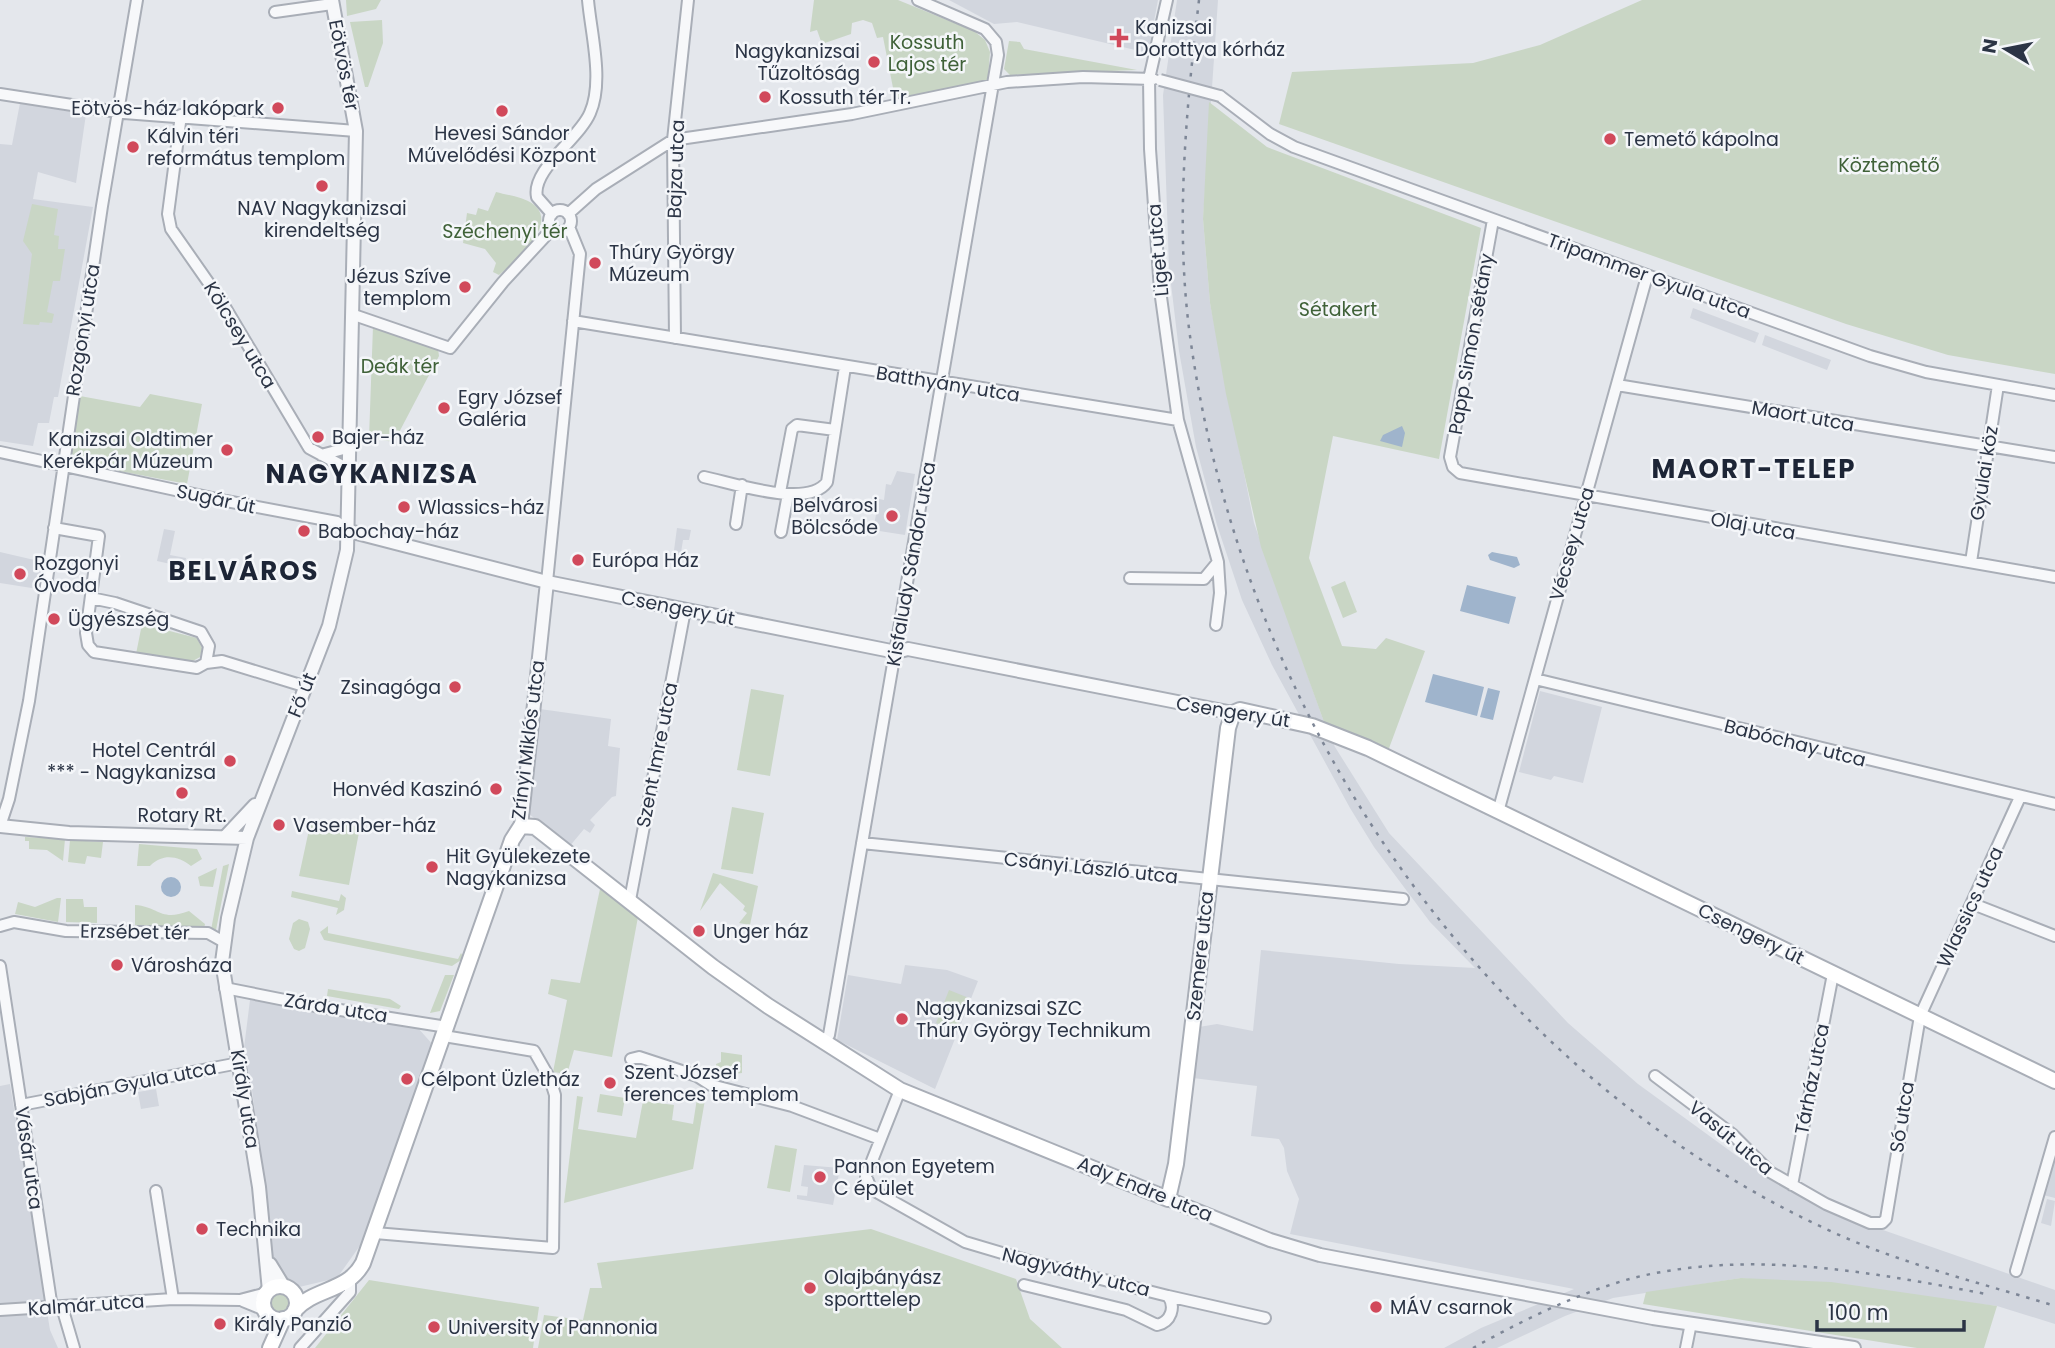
<svg xmlns="http://www.w3.org/2000/svg" width="2055" height="1348" font-family="Poppins,sans-serif">
<style>
.built{fill:#d2d6de}
.green{fill:#c9d6c5}
.water{fill:#9fb4cc}
.lines{fill:none;stroke-linecap:round;stroke-linejoin:round}
.minor-casing{stroke:#a9aeb7;stroke-width:14}
.tertiary-casing{stroke:#a9aeb7;stroke-width:16}
.secondary-casing{stroke:#a9aeb7;stroke-width:18}
.minor{stroke:#f7f8fa;stroke-width:10}
.tertiary{stroke:#f7f8fa;stroke-width:12}
.secondary{stroke:#fff;stroke-width:14}
.rail{stroke:#7d8696;stroke-width:2.5;stroke-dasharray:3.5 7;stroke-linecap:butt}
.minor-bridge-casing{stroke:#a9aeb7;stroke-width:14;stroke-linecap:butt}
.minor-bridge{stroke:#f7f8fa;stroke-width:10}
.poi-dot{fill:#d1495b;stroke:#f4f6f9;stroke-width:2.5}
.labels{text-anchor:middle;dominant-baseline:central;stroke-width:5;stroke-linejoin:round;paint-order:stroke}
.poi-label{font-size:19px;fill:#2b3445;stroke:#f4f6f9;text-anchor:start}
.park-label{font-size:19px;fill:#3f6138;stroke:#f4f6f9}
.street-label{font-size:19px;fill:#2b3445;stroke:#f4f6f9}
.district-label{font-size:26px;font-weight:bold;letter-spacing:2px;fill:#1d2536;stroke:#f4f6f9}
</style>
<rect width="100%" height="100%" fill="#e4e7ec"/>
<path class="built" d="M949,0h209l-10,53 -131,-31 -23,2z
M1177,0h41l-15,219 7,84 44,220 70,199 11,25 54,86 179,190 70,61 99,72 53,32 73,35 192,67v34l-58,-18 -256,-28 -128,20 -48,18 -68,32h-53l37,-20 93,-39 -284,-55 9,-35 -12,-28 -3,-23 -5,-9 -28,-3 6,-50 -64,-8 6,-51 18,-3 36,7 8,-81 138,14 76,4 -45,-46 -56,-75 -24,-39 -78,-143 -30,-65 -25,-75 -21,-78 -17,-96 -10,-84 -6,-172z
M20,103l66,11 -10,69 -38,-11 -5,27 60,8 -35,190h-4l-5,26h-11l-5,23 -33,-5v-297l12,1z
M1693,308l66,25 -4,10 -65,-25z
M1765,335l66,25 -4,10 -65,-25z
M897,471l18,3 -10,61 -32,-5 6,-31 5,1 2,-16 5,1z
M677,528l14,2 -2,10h-6l-4,25h-7z
M164,529l11,2 -5,24 16,3 -2,9 -27,-6z
M0,552l43,10 -5,27 -38,-6z
M1540,691l62,16 -19,76 -29,-7 -3,4 -32,-8z
M540,709l71,10 -3,27 12,2 -4,48 -4,1 -22,23 5,5 -5,8 -6,-4 -15,18 -41,-34z
M905,965l42,5 31,11 -43,108 -98,-49 11,-65 53,9z
M250,1000l168,28 16,18 -70,194 -27,38 -42,10 -17,-15 -4,-10 -22,-173 -8,-42z
M10,1084l40,246 8,18h-58v-262z
M156,1089l3,17 -18,3 -3,-17z
M2055,1154v44l-12,-3z
M804,1165l36,3 -7,37 -36,-6v-4l10,1 1,-9 -7,-1z
M2047,1199l8,2 -4,25 -10,-3z"/>
<path class="green" d="M346,0h35l-5,9 -29,7z
M814,0h84l76,31 11,9 5,12 -2,26 -3,4 -90,16 -12,-61 -6,1 -5,-15 -9,-3 -11,3 -1,11 -29,10 -5,-14 -7,2z
M1642,0h413v374l-107,-19 -102,-31 -567,-200 13,-52 181,-9 67,-18z
M382,20l1,23 -15,44h-3l-15,-65z
M1009,41l11,1 4,7 113,21 -127,5 -6,-6z
M1209,102l58,45 214,81 -42,231 -106,-23 -24,122 33,88 34,3 10,-11 39,13 -37,100 -64,-29 -63,-175 -35,-153 -16,-91 -7,-84z
M496,192c11,3 27,5 37,12 27,20 -19,58 -34,71l-6,-3 3,-9 -11,-14 -22,-6 4,-30 9,2 2,-7 10,3z
M32,204l26,5 -4,26 5,1 -1,13h7l-5,32h-7l-6,31 7,2 -2,9 -12,-1 -1,3 -16,-1 9,-70 -9,-13z
M373,326l65,23 1,7 -45,86 -25,-4z
M150,394l52,10 -15,80 -120,-23 13,-65 60,11z
M1345,581l12,31 -14,6 -12,-31z
M142,624l55,14 5,10 -2,9 -9,5 -55,-8z
M751,689l33,6 -14,81 -33,-6z
M732,807l32,6 -11,61 -32,-5z
M317,819l43,8 -11,58 -50,-9 11,-51z
M25,837l40,2 -2,22 -16,-11 -18,-1v-8h-4z
M70,840l33,2 -2,16 -14,-2 -2,8 -17,-2z
M139,844l58,5 5,10 -11,7c-13,-10 -28,-13 -41,0h-13z
M229,864l-13,66h-5l12,-64z
M217,868l-4,19 -13,-1 -2,-9z
M713,873l45,13 -8,39 -11,-2 8,-10 -4,-3 2,-4 -25,-23 -20,28z
M600,889l38,28 -26,140 -38,-7 -7,24 -14,-2 14,-72 -19,-6 3,-15 29,4z
M292,891l47,10 2,-7 5,4 -2,12 -8,5 2,-7 -47,-11z
M57,898h4l-3,24 -43,-8 3,-12 17,5z
M66,899h17l1,8h13v16l-31,-1z
M135,905c25,2 25,17 54,6l16,13 -1,5 -69,-2z
M299,919l9,3 2,7 -5,19 -6,3 -5,-2 -5,-10 4,-16z
M328,926v7l130,26 3,-6 3,5 -12,8 -128,-26 -4,-8z
M445,975h9l-14,36 -10,2z
M328,989l62,10 11,7 -2,3 -72,-13z
M949,990l20,8 -13,33 -20,-8z
M721,1052l21,3v18l-24,3 -2,-12 5,-2z
M698,1092l8,2 -13,75 -129,34 13,-107 6,1 -5,32 58,9 7,-37 31,4 -2,15 21,4z
M600,1094l25,4 -3,18 -25,-4z
M775,1145l22,4 -7,43 -23,-4z
M871,1229l145,50 14,40 32,29h-524l6,-33 39,5 7,-32h12l-5,-25z
M1741,1278l90,4 166,24 -13,42h-67l-274,-44 3,-12z
M369,1280l170,27 -6,41h-218z
M270 1302a10 10 0 1 1 20 0a10 10 0 1 1-20 0Z"/>
<path class="water" d="M1402,426l3,7 -3,14 -22,-6 3,-6z
M1492,552l25,5 3,8 -6,3 -24,-8 -2,-5z
M1467,585l49,12 -7,27 -49,-13z
M1433,674l51,13 -7,29 -52,-14z
M1488,688l12,3 -7,29 -13,-3z
M161 887a10 10 0 1 1 20 0a10 10 0 1 1-20 0Z"/>
<g class="lines">
<g class="minor-casing">
<path id="minor" d="M275,12l57,-8
M0,94l124,19 232,18
M1220,96l50,38 24,13 576,209 56,16 129,23
M181,115l-13,99 3,15 51,73 87,146 41,22
M549 221a11 11 0 1 1 22 0a11 11 0 1 1-22 0Z
M552,214l-15,-17c-6,-27 42,-58 53,-84 14,-32 1,-79 -2,-113
M568,214l28,-25 77,-49 179,-26 155,-32 76,-5 70,2
M1493,220l-43,237 3,10 7,6 595,104
M354,315l96,33 53,-66 49,-53
M573,321l605,99
M675,338l-2,-198 15,-140
M1617,385l438,72
M0,452l226,49 111,21 12,9
M321,455l30,-8
M704,477c29,6 104,32 123,5l18,-115
M780,492l12,-63 5,-4 38,5
M736,524l6,-39
M54,528l45,8 -13,97 2,12 6,7 103,16 9,-5 16,-2 85,26
M781,532l7,-38
M1971,562l27,-177
M1130,578l74,1 14,-17 -40,-142 -18,-130 -10,-141 -1,-70 18,-79
M547,582l33,-328 -11,-27
M91,598l24,5 86,29 8,14 -3,17
M1216,625l4,-32 -2,-31
M1535,679l520,125
M1498,812l149,-536
M0,826l9,-27 20,-98 73,-495 35,-206
M862,843l541,56
M630,900l55,-290
M1973,904l82,32
M0,926l14,-4 52,9 142,2 16,9
M0,966l52,342
M225,988l90,18 132,21
M824,1041l5,-6 169,-980 -2,-13 -11,-13 -67,-29
M631,1059l8,-2 58,19 14,9 81,21 88,33
M1655,1076l77,58 38,38 56,32 44,19h12l4,-4 34,-203 100,-219
M900,1090l-34,86 5,13 94,53 64,19 139,35c8,11 3,26 -11,29l-31,-15 -102,-25
M21,1105l218,-42
M1792,1185l41,-211
M156,1191l17,108
M375,1233l178,15 2,-153 -5,-16 -16,-28 -90,-15
M2016,1271l39,-134
M1168,1296l97,22
M243,1301l22,9
M62,1307l12,41
M0,1310l173,-11 67,1 27,-7
M300,1348l50,-56v-12
M1686,1348l5,-25"/>
</g>
<g class="tertiary-casing">
<path id="tertiary" d="M349,531l198,51 349,70 12,-3 325,64
M0,826l69,7 178,5
M521,826l26,-244
M225,837l30,-32
M1168,1199l102,41 50,15 333,63 201,30
M270,1264l14,23
M269,1291l-10,-104 -37,-225 6,-44 19,-80 82,-212 18,-76 9,-419 -24,-131"/>
</g>
<g class="secondary-casing">
<path id="secondary" d="M263 1303a17 17 0 1 1 34 0a17 17 0 1 1-34 0Z
M295,1310c19,-22 53,-18 68,-47l149,-423 9,-14 14,1 178,140 55,39 132,84 268,109 8,-35 52,-436 5,-15 7,-3 72,16 56,22 687,333
M270,1348l13,-29"/>
</g>
<use href="#minor" class="minor"/>
<use href="#tertiary" class="tertiary"/>
<use href="#secondary" class="secondary"/>
<path class="rail" d="M1199,0c-13,110 -24,226 -9,336 51,375 288,731 636,893 72,34 152,53 229,77
M1473,1348c50,-28 105,-55 160,-70 117,-29 237,-6 353,16"/>
<g class="minor-bridge-casing">
<path id="minor-bridge" d="M1160,80l60,16"/>
</g>
<use href="#minor-bridge" class="minor-bridge"/>
</g>
<g class="poi-dot">
<path d="M1115.5 27.5h7v7h7v7h-7v7h-7v-7h-7v-7h7z"/>
<circle cx="874" cy="62" r="7"/>
<circle cx="765" cy="97" r="7"/>
<circle cx="278" cy="108" r="7"/>
<circle cx="502" cy="111" r="7"/>
<circle cx="1610" cy="139" r="7"/>
<circle cx="133" cy="147" r="7"/>
<circle cx="322" cy="186" r="7"/>
<circle cx="595" cy="263" r="7"/>
<circle cx="465" cy="287" r="7"/>
<circle cx="444" cy="408" r="7"/>
<circle cx="318" cy="437" r="7"/>
<circle cx="227" cy="450" r="7"/>
<circle cx="404" cy="507" r="7"/>
<circle cx="892" cy="516" r="7"/>
<circle cx="304" cy="531" r="7"/>
<circle cx="578" cy="560" r="7"/>
<circle cx="20" cy="574" r="7"/>
<circle cx="54" cy="619" r="7"/>
<circle cx="455" cy="687" r="7"/>
<circle cx="230" cy="761" r="7"/>
<circle cx="496" cy="789" r="7"/>
<circle cx="182" cy="793" r="7"/>
<circle cx="279" cy="825" r="7"/>
<circle cx="432" cy="867" r="7"/>
<circle cx="699" cy="931" r="7"/>
<circle cx="117" cy="965" r="7"/>
<circle cx="902" cy="1019" r="7"/>
<circle cx="407" cy="1079" r="7"/>
<circle cx="610" cy="1083" r="7"/>
<circle cx="820" cy="1177" r="7"/>
<circle cx="202" cy="1229" r="7"/>
<circle cx="810" cy="1288" r="7"/>
<circle cx="1376" cy="1307" r="7"/>
<circle cx="220" cy="1324" r="7"/>
<circle cx="434" cy="1327" r="7"/>
</g>
<g class="labels">
<g class="poi-label">
<text x="1135" y="27">Kanizsai<tspan x="1135" dy="22">Dorottya kórház</tspan></text>
<text x="860" y="51" text-anchor="end">Nagykanizsai<tspan x="860" dy="22">Tűzoltóság</tspan></text>
<text x="779" y="97">Kossuth tér Tr.</text>
<text x="264" y="108" text-anchor="end">Eötvös-ház lakópark</text>
<text x="502" y="133" text-anchor="middle">Hevesi Sándor<tspan x="502" dy="22">Művelődési Központ</tspan></text>
<text x="147" y="136">Kálvin téri<tspan x="147" dy="22">református templom</tspan></text>
<text x="1624" y="139">Temető kápolna</text>
<text x="322" y="208" text-anchor="middle">NAV Nagykanizsai<tspan x="322" dy="22">kirendeltség</tspan></text>
<text x="609" y="252">Thúry György<tspan x="609" dy="22">Múzeum</tspan></text>
<text x="451" y="276" text-anchor="end">Jézus Szíve<tspan x="451" dy="22">templom</tspan></text>
<text x="458" y="397">Egry József<tspan x="458" dy="22">Galéria</tspan></text>
<text x="332" y="437">Bajer-ház</text>
<text x="213" y="439" text-anchor="end">Kanizsai Oldtimer<tspan x="213" dy="22">Kerékpár Múzeum</tspan></text>
<text x="878" y="505" text-anchor="end">Belvárosi<tspan x="878" dy="22">Bölcsőde</tspan></text>
<text x="418" y="507">Wlassics-ház</text>
<text x="318" y="531">Babochay-ház</text>
<text x="592" y="560">Európa Ház</text>
<text x="34" y="563">Rozgonyi<tspan x="34" dy="22">Óvoda</tspan></text>
<text x="68" y="619">Ügyészség</text>
<text x="441" y="687" text-anchor="end">Zsinagóga</text>
<text x="216" y="750" text-anchor="end">Hotel Centrál<tspan x="216" dy="22">*** - Nagykanizsa</tspan></text>
<text x="482" y="789" text-anchor="end">Honvéd Kaszinó</text>
<text x="182" y="815" text-anchor="middle">Rotary Rt.</text>
<text x="293" y="825">Vasember-ház</text>
<text x="446" y="856">Hit Gyülekezete<tspan x="446" dy="22">Nagykanizsa</tspan></text>
<text x="713" y="931">Unger ház</text>
<text x="131" y="965">Városháza</text>
<text x="916" y="1008">Nagykanizsai SZC<tspan x="916" dy="22">Thúry György Technikum</tspan></text>
<text x="624" y="1072">Szent József<tspan x="624" dy="22">ferences templom</tspan></text>
<text x="421" y="1079">Célpont Üzletház</text>
<text x="834" y="1166">Pannon Egyetem<tspan x="834" dy="22">C épület</tspan></text>
<text x="216" y="1229">Technika</text>
<text x="824" y="1277">Olajbányász<tspan x="824" dy="22">sporttelep</tspan></text>
<text x="1390" y="1307">MÁV csarnok</text>
<text x="234" y="1324">Király Panzió</text>
<text x="448" y="1327">University of Pannonia</text>
</g>
<g class="park-label">
<text x="927" y="42">Kossuth<tspan x="927" dy="22">Lajos tér</tspan></text>
<text x="1889" y="165">Köztemető</text>
<text x="505" y="231">Széchenyi tér</text>
<text x="1338" y="309">Sétakert</text>
<text x="400" y="366">Deák tér</text>
</g>
<g class="street-label">
<text transform="translate(344 65) rotate(79)">Eötvös tér</text>
<text transform="translate(676 169) rotate(-88)">Bajza utca</text>
<text transform="translate(1158 250) rotate(-95)">Liget utca</text>
<text transform="translate(1649 276) rotate(20)">Tripammer Gyula utca</text>
<text transform="translate(83 330) rotate(-81)">Rozgonyi utca</text>
<text transform="translate(240 335) rotate(59)">Kölcsey utca</text>
<text transform="translate(1471 344) rotate(-80)">Papp Simon sétány</text>
<text transform="translate(948 384) rotate(9)">Batthyány utca</text>
<text transform="translate(1803 416) rotate(10)">Maort utca</text>
<text transform="translate(1984 473) rotate(-81)">Gyulai köz</text>
<text transform="translate(216 499) rotate(12)">Sugár út</text>
<text transform="translate(1753 526) rotate(10)">Olaj utca</text>
<text transform="translate(1572 544) rotate(-74)">Vécsey utca</text>
<text transform="translate(911 564) rotate(-80)">Kisfaludy Sándor utca</text>
<text transform="translate(678 608) rotate(11)">Csengery út</text>
<text transform="translate(302 695) rotate(-68)">Fő út</text>
<text transform="translate(1233 712) rotate(9)">Csengery út</text>
<text transform="translate(528 740) rotate(-83)">Zrínyi Miklós utca</text>
<text transform="translate(1795 743) rotate(14)">Babóchay utca</text>
<text transform="translate(657 755) rotate(-79)">Szent Imre utca</text>
<text transform="translate(1091 868) rotate(6)">Csányi László utca</text>
<text transform="translate(1970 907) rotate(-65)">Wlassics utca</text>
<text transform="translate(135 932) rotate(1)">Erzsébet tér</text>
<text transform="translate(1751 934) rotate(26)">Csengery út</text>
<text transform="translate(1200 956) rotate(-84)">Szemere utca</text>
<text transform="translate(336 1008) rotate(9)">Zárda utca</text>
<text transform="translate(1812 1079) rotate(-79)">Tárház utca</text>
<text transform="translate(130 1084) rotate(-11)">Sabján Gyula utca</text>
<text transform="translate(245 1099) rotate(81)">Király utca</text>
<text transform="translate(1902 1117) rotate(-81)">Só utca</text>
<text transform="translate(1731 1138) rotate(40)">Vasút utca</text>
<text transform="translate(29 1158) rotate(82)">Vásár utca</text>
<text transform="translate(1145 1189) rotate(22)">Ady Endre utca</text>
<text transform="translate(1076 1272) rotate(14)">Nagyváthy utca</text>
<text transform="translate(86 1305) rotate(-4)">Kalmár utca</text>
</g>
<g class="district-label">
<text x="1754" y="469">MAORT-TELEP</text>
<text x="372" y="474">NAGYKANIZSA</text>
<text x="244" y="571">BELVÁROS</text>
</g>
</g>
<g transform="translate(2006 49) rotate(280)" stroke="#f4f6f9" stroke-width="5" paint-order="stroke">
<path d="M0-5L12 26L0 18L-12 26Z" fill="#2b3445"/>
<text y="-10" font-size="19" font-weight="bold" text-anchor="middle" fill="#2b3445">N</text>
</g>
<path d="M1817 1320v10h147v-10" fill="none" stroke="#2b3445" stroke-width="3.5"/>
<text x="1828" y="1320" font-size="21" fill="#2b3445" stroke="#f4f6f9" stroke-width="5" paint-order="stroke">100 m</text>
</svg>
